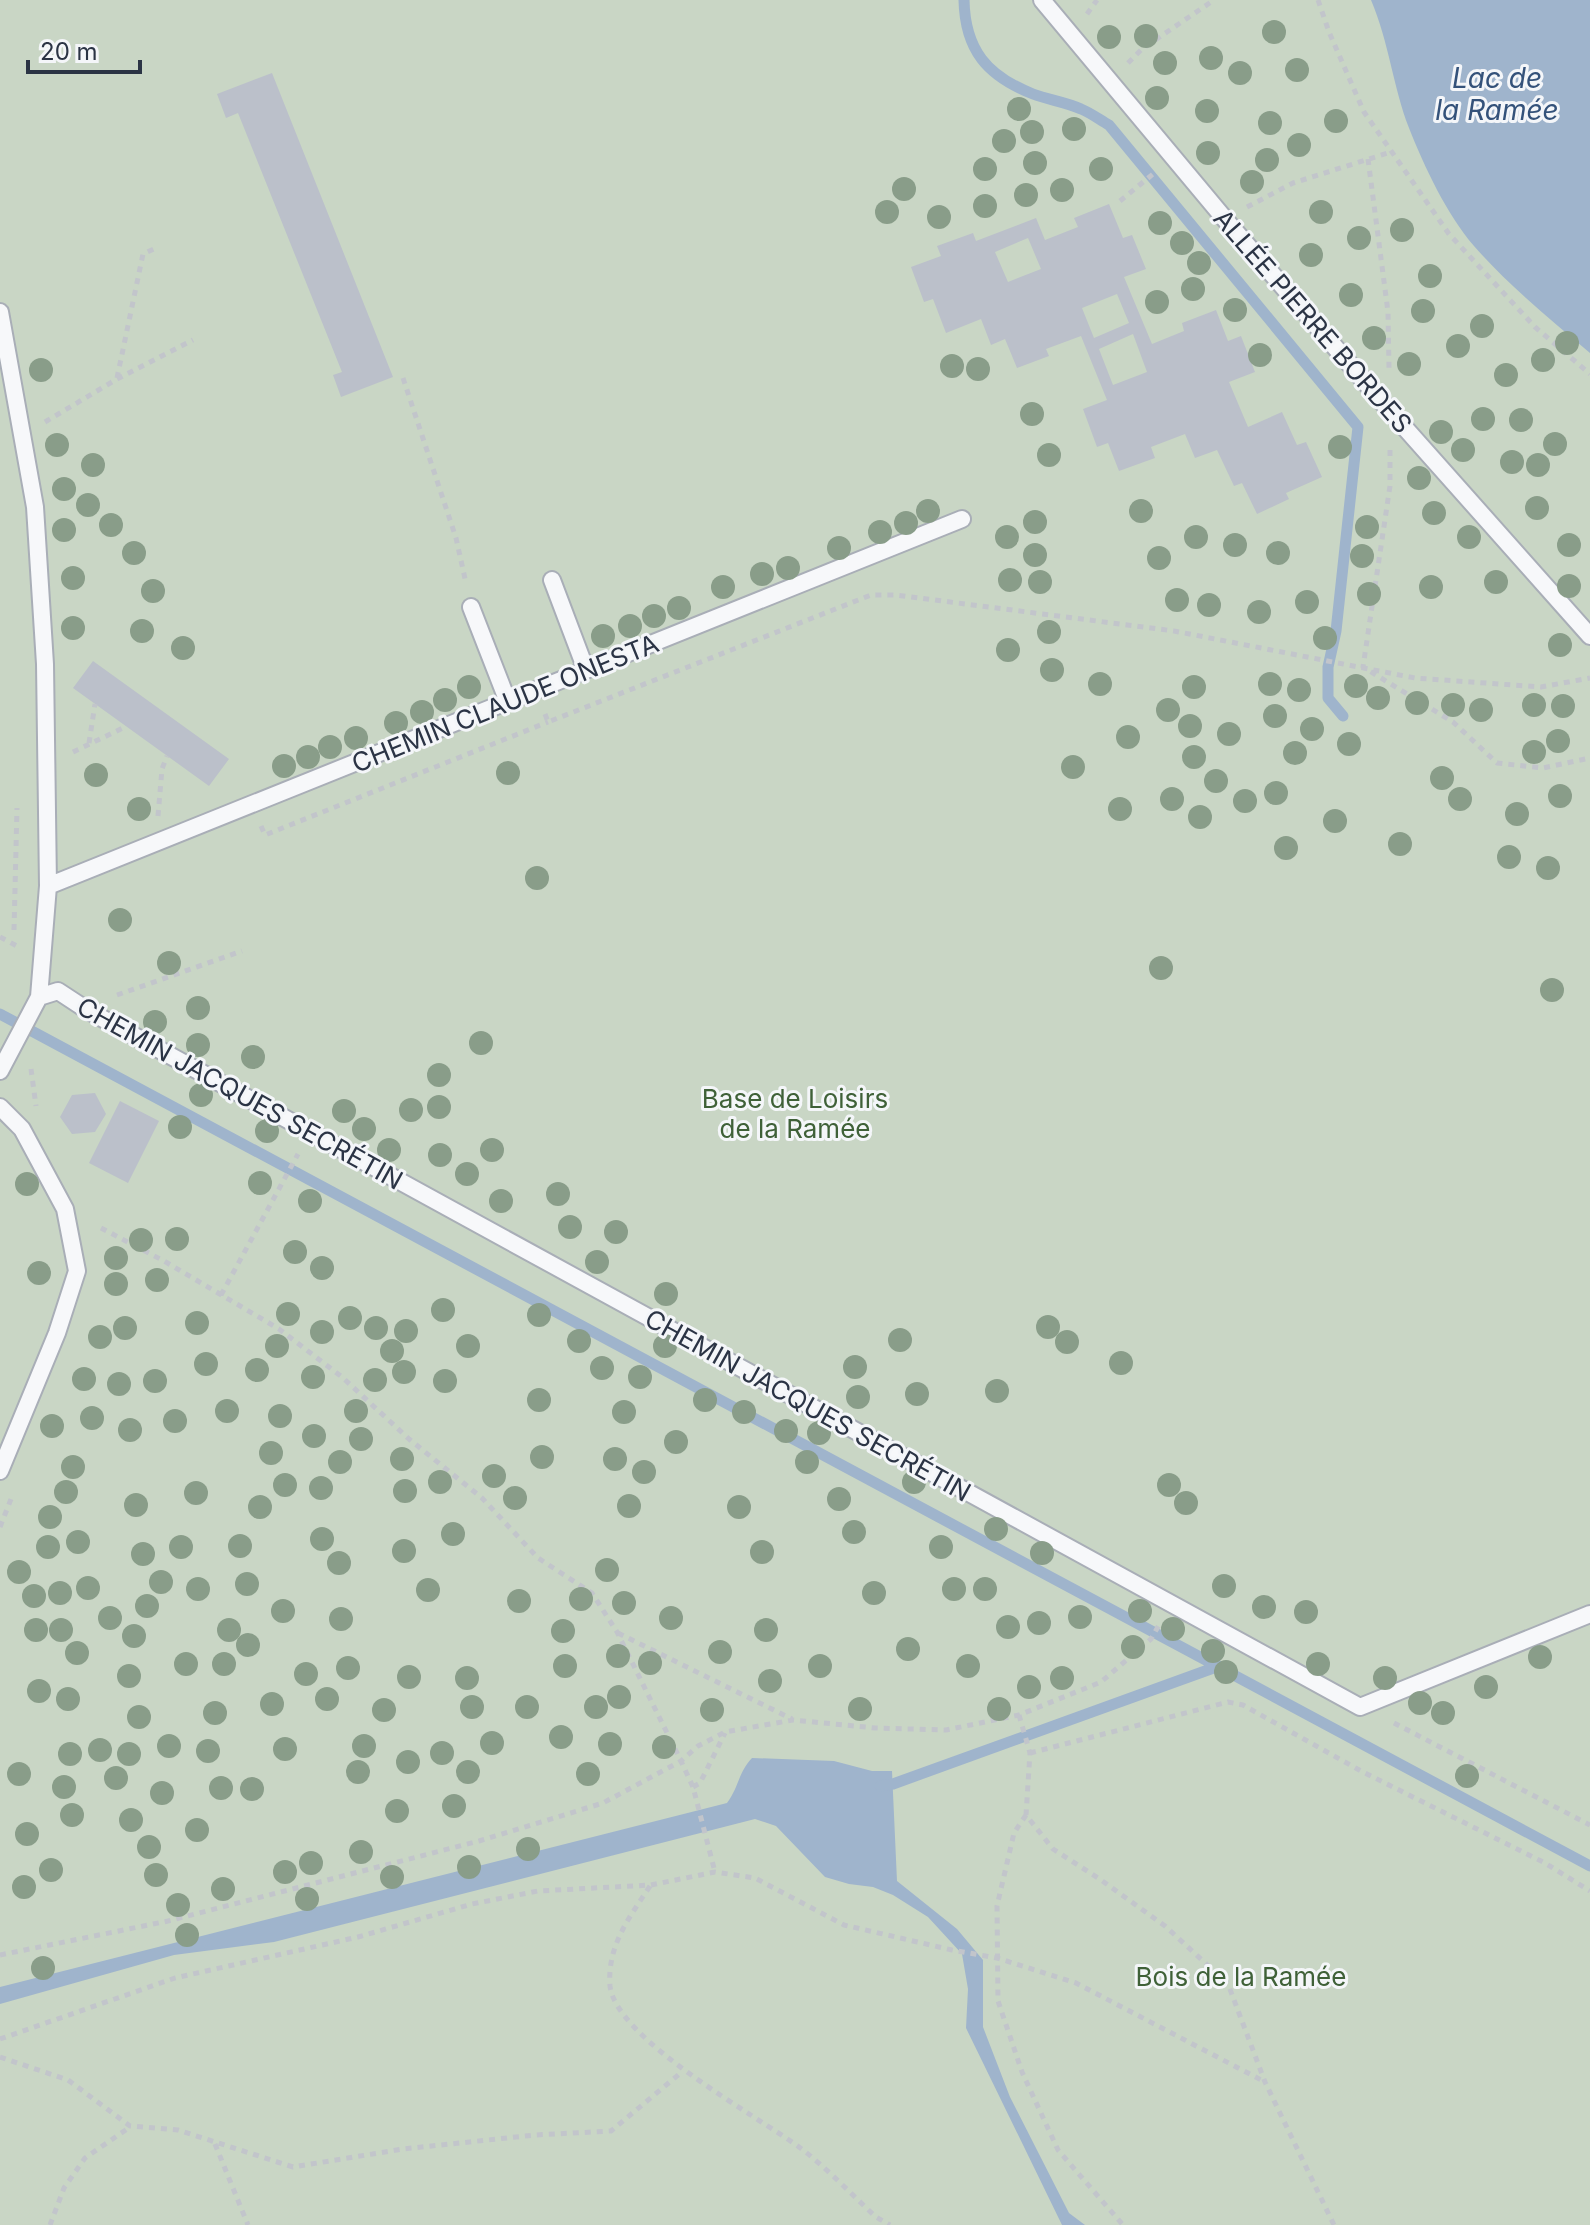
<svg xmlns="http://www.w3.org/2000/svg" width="1590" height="2225" font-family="Inter,sans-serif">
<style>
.green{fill:#c9d6c5}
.water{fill:#9fb4cc}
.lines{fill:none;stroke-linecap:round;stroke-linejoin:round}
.stream{stroke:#9fb4cc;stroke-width:11}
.building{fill:#bbc0ca;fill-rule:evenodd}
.lane-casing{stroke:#a9aeb7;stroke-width:20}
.path{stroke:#c2c5cb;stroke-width:5;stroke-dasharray:6 6;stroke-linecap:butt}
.lane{stroke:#f7f8fa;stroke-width:16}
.tree{fill:#899d89}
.labels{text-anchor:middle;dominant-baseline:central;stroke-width:6;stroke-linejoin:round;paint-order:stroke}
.street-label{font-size:26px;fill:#2b3445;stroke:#f4f6f9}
.park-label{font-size:26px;fill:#3f6138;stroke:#f4f6f9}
.water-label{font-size:28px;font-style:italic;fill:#34527a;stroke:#f4f6f9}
</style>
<rect width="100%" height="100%" fill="#e4e7ec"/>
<path class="green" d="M0,0h1590v2225h-1590z"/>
<path class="water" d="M1371,0h219v353c-40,-34 -82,-68 -116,-107 -27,-31 -50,-80 -65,-118 -16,-41 -20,-86 -38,-128z
M752,1758l82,3 38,10h20l5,110 60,48 26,31v67l27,70 59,116 16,12h-23l-96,-197 2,-39 -6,-35 -34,-37 -35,-22 -20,-8 -24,-3 -24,-7 -49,-51 -21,-7 -481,123 -100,13 -174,49v-17l727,-184c12,-16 11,-30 25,-45z"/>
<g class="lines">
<path class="stream" d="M964,0c1,50 23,76 69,94 16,6 33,8 48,15 10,4 19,11 28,16l249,302 -22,204 -8,36v31l15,18
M0,1014l1590,852
M880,1786l13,-2 326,-118"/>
</g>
<path class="building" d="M272,73l121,304 -52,20 -8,-22 9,-3 -104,-259 -12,5 -9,-24z
M1109,204l14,34 9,-3 14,34 -22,8 28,67 32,-13 -2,-8 34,-13 12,31 13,-5 14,36 -26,10 19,45 34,-15 15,33 9,-3 16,35 -36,16 3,6 -32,15 -15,-31 -8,3 -17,-36 -22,8 -10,-24 -34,13 4,11 -36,13 -11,-28 -11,4 -14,-38 24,-9 -26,-64 -35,13 3,7 -32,12 -12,-29 -14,6 -10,-26 -35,14 -13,-34 -9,3 -13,-35 30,-11 -4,-10 36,-13 3,8 60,-23 9,22 33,-13 -4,-9zM1028,238l13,31 -33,13 -13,-30zM1117,294l12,29 -35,15 -12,-30zM1133,334l14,38 -34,13 -14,-36z
M93,661l136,98 -20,27 -136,-98z
M95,1093l11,21 -11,18 -23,2 -12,-17 12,-22z
M120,1101l39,20 -31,62 -39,-20z"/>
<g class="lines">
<g class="lane-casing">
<path id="lane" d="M1042,0l187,224 161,187 200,225
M0,312l35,195 10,157 3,222 -9,111 -39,74
M552,580l34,90
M471,607l37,95
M48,886l914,-367
M39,997l19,-6 29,19 1273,697 230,-93
M0,1107l22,22 43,80 12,62 -20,62 -57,138"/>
</g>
<path class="path" d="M1318,0l11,32 35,80 85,122 86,93 55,47
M1087,14l10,-14
M1128,63l14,-14 72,-49
M1368,159l20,153 1,56
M1120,201l33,-27
M1247,207l46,-24 98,-31
M117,378l26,-124 13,-6
M403,378l53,160 10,45
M45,422l72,-43 76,-39
M1390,450v36l-27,181 90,55 44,41 46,5 47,-10
M545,714l3,8 323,-127h25l278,36 241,47 126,9 49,-9
M89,743l6,-39
M73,752l54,-26
M158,816l4,-47 5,-13
M261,826l4,9 283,-113
M14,930l3,-122
M0,937l17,9
M117,995l125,-44
M31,1069l5,37
M101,1228l63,33 115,68 63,48 67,62 73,59 56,60 54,35 25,39 64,129 12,26 22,85
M221,1295l77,-141
M0,1527l13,-33
M618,1633l174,86
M1019,1715l11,38 -4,62 27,34 48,31 64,46 63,58 37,98 69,143
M1394,1723l196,102
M1030,1753l198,-51 15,3 118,66 184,92 45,28
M693,1787l7,-4 25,-50
M1026,1815l-12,18 -17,73 1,95 24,71 36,78 65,75
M650,1886c-21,32 -43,60 -40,100 6,53 147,130 189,161 27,20 52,47 77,70l14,8
M0,1955l168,-34 311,-80 124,-38 78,-42 17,-15 27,-14 68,-12 82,8 71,2 73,-15 82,-33 50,-43 8,-14
M0,2039l175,-61 183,-41 114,-33 66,-13 113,-6 64,-13 40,6 89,47 108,25 45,8 79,25 189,99
M0,2057l68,23 62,46 48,4 115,37 110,-18 132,-14 76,-4 72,-60
M215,2144l33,81
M50,2225l14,-37 21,-30 45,-31"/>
<use href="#lane" class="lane"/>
</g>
<g class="tree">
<circle cx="1274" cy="32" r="12"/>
<circle cx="1146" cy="36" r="12"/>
<circle cx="1109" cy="37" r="12"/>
<circle cx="1211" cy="58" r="12"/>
<circle cx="1165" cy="63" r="12"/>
<circle cx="1297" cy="70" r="12"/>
<circle cx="1240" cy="73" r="12"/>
<circle cx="1157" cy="98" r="12"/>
<circle cx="1019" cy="109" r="12"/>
<circle cx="1207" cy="111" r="12"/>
<circle cx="1336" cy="121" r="12"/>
<circle cx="1270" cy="123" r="12"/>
<circle cx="1074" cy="129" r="12"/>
<circle cx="1032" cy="132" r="12"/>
<circle cx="1004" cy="141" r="12"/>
<circle cx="1299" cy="145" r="12"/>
<circle cx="1208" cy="153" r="12"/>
<circle cx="1267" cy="160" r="12"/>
<circle cx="1035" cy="163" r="12"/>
<circle cx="985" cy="169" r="12"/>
<circle cx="1101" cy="169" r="12"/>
<circle cx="1252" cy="182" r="12"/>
<circle cx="904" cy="189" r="12"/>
<circle cx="1062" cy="190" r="12"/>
<circle cx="1026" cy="195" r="12"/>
<circle cx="985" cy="206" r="12"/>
<circle cx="887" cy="212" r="12"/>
<circle cx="1321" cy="212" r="12"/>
<circle cx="939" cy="217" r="12"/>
<circle cx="1160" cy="223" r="12"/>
<circle cx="1402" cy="230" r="12"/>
<circle cx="1359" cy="238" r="12"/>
<circle cx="1182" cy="243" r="12"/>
<circle cx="1311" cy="255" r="12"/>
<circle cx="1199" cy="263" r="12"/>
<circle cx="1430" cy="276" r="12"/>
<circle cx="1193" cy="289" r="12"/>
<circle cx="1351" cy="295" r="12"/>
<circle cx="1157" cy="302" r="12"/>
<circle cx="1235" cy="310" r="12"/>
<circle cx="1423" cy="311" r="12"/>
<circle cx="1482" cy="326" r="12"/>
<circle cx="1374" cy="338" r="12"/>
<circle cx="1567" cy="343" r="12"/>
<circle cx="1458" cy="346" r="12"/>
<circle cx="1260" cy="355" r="12"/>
<circle cx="1543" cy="360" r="12"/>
<circle cx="1409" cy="364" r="12"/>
<circle cx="952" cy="366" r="12"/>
<circle cx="978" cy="369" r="12"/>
<circle cx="41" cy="370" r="12"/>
<circle cx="1506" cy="375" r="12"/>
<circle cx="1032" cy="414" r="12"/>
<circle cx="1483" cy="419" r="12"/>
<circle cx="1521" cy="420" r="12"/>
<circle cx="1441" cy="432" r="12"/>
<circle cx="1555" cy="444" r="12"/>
<circle cx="57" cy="445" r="12"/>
<circle cx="1340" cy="447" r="12"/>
<circle cx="1463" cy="450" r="12"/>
<circle cx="1049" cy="455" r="12"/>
<circle cx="1512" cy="462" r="12"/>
<circle cx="93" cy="465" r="12"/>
<circle cx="1538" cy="465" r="12"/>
<circle cx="1419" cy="478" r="12"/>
<circle cx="64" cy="489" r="12"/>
<circle cx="88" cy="505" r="12"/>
<circle cx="1537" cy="508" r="12"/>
<circle cx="928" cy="511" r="12"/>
<circle cx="1141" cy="511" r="12"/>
<circle cx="1434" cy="513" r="12"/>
<circle cx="1035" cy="522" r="12"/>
<circle cx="906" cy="523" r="12"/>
<circle cx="111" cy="525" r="12"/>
<circle cx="1367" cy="527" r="12"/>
<circle cx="64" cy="530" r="12"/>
<circle cx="880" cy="532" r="12"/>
<circle cx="1007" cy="537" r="12"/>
<circle cx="1196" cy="537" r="12"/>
<circle cx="1469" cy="537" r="12"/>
<circle cx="1235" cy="545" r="12"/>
<circle cx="1569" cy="545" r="12"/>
<circle cx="839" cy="548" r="12"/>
<circle cx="134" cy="553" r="12"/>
<circle cx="1278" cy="553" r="12"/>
<circle cx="1035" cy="555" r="12"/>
<circle cx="1362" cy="556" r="12"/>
<circle cx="1159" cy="558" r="12"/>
<circle cx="788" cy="568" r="12"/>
<circle cx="762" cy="574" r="12"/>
<circle cx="73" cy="578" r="12"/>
<circle cx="1010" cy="580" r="12"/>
<circle cx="1040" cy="582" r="12"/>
<circle cx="1496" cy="582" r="12"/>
<circle cx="1569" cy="586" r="12"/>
<circle cx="723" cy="587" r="12"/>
<circle cx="1431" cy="587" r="12"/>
<circle cx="153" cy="591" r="12"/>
<circle cx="1369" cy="594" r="12"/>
<circle cx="1177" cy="600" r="12"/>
<circle cx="1307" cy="602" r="12"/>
<circle cx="1209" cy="605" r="12"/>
<circle cx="679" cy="608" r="12"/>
<circle cx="1259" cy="612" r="12"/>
<circle cx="654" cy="616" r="12"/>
<circle cx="630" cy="626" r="12"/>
<circle cx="73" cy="628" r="12"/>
<circle cx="142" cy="631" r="12"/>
<circle cx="1049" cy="632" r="12"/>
<circle cx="603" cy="636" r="12"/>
<circle cx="1325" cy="638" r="12"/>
<circle cx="1560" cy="645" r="12"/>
<circle cx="183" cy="648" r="12"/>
<circle cx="1008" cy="650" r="12"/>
<circle cx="1052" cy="670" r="12"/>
<circle cx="1100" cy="684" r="12"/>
<circle cx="1270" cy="684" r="12"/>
<circle cx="1356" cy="686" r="12"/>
<circle cx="469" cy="687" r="12"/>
<circle cx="1194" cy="687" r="12"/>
<circle cx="1299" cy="690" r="12"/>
<circle cx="1378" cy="698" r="12"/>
<circle cx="445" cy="700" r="12"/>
<circle cx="1417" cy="703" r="12"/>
<circle cx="1453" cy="705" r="12"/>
<circle cx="1534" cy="705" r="12"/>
<circle cx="1563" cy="706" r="12"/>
<circle cx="1168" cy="710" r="12"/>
<circle cx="1481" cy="710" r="12"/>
<circle cx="422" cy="712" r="12"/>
<circle cx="1275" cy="716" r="12"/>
<circle cx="396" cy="723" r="12"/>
<circle cx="1190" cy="726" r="12"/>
<circle cx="1312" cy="729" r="12"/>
<circle cx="1229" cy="734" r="12"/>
<circle cx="1128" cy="737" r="12"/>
<circle cx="356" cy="738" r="12"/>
<circle cx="1558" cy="741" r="12"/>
<circle cx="1349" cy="744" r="12"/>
<circle cx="330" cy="747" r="12"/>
<circle cx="1534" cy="752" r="12"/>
<circle cx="1295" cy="753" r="12"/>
<circle cx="308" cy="757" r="12"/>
<circle cx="1194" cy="757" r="12"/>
<circle cx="284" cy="766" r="12"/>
<circle cx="1073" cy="767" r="12"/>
<circle cx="508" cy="773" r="12"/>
<circle cx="96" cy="775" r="12"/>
<circle cx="1442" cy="778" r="12"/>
<circle cx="1216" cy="781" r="12"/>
<circle cx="1276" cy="793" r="12"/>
<circle cx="1560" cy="796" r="12"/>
<circle cx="1172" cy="799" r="12"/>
<circle cx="1460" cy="799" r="12"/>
<circle cx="1245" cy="801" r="12"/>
<circle cx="139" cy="809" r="12"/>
<circle cx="1120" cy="809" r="12"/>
<circle cx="1517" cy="814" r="12"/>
<circle cx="1200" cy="817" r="12"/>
<circle cx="1335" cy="821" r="12"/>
<circle cx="1400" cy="844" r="12"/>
<circle cx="1286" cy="848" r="12"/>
<circle cx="1509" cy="857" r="12"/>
<circle cx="1548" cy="868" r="12"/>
<circle cx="537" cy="878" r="12"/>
<circle cx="120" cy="920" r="12"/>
<circle cx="169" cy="963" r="12"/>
<circle cx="1161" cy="968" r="12"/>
<circle cx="1552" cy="990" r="12"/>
<circle cx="198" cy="1008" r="12"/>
<circle cx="155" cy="1022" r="12"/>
<circle cx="481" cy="1043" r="12"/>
<circle cx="198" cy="1045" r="12"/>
<circle cx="253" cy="1057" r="12"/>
<circle cx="439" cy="1075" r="12"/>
<circle cx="201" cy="1095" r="12"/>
<circle cx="439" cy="1107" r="12"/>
<circle cx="411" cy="1110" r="12"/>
<circle cx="344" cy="1111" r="12"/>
<circle cx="180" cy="1127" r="12"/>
<circle cx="364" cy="1129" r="12"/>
<circle cx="267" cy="1131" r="12"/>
<circle cx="389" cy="1150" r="12"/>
<circle cx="492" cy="1150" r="12"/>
<circle cx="440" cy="1155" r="12"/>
<circle cx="467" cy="1174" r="12"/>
<circle cx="260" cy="1183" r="12"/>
<circle cx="27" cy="1184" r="12"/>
<circle cx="558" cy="1194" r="12"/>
<circle cx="310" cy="1201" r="12"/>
<circle cx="501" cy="1201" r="12"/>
<circle cx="570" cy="1227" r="12"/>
<circle cx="616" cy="1232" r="12"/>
<circle cx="177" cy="1239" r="12"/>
<circle cx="141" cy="1240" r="12"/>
<circle cx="295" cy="1252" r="12"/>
<circle cx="116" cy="1258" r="12"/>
<circle cx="597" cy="1262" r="12"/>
<circle cx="322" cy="1268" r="12"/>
<circle cx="39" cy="1273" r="12"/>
<circle cx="157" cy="1280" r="12"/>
<circle cx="116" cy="1284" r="12"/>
<circle cx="666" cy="1294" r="12"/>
<circle cx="443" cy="1310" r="12"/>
<circle cx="288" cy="1314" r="12"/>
<circle cx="539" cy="1315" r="12"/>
<circle cx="350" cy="1318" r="12"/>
<circle cx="197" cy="1323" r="12"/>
<circle cx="1048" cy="1327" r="12"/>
<circle cx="125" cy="1328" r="12"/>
<circle cx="376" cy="1328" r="12"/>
<circle cx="406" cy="1331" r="12"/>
<circle cx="322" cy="1332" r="12"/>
<circle cx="100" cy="1337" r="12"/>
<circle cx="900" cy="1340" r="12"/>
<circle cx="579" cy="1341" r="12"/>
<circle cx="1067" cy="1342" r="12"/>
<circle cx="277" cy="1346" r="12"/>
<circle cx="468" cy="1346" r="12"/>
<circle cx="665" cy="1346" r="12"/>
<circle cx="392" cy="1351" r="12"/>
<circle cx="1121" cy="1363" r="12"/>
<circle cx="206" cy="1364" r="12"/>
<circle cx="855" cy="1367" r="12"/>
<circle cx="602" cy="1368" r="12"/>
<circle cx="257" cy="1370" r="12"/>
<circle cx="404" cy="1372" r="12"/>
<circle cx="313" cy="1377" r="12"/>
<circle cx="640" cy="1377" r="12"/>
<circle cx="84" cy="1379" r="12"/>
<circle cx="375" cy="1380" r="12"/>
<circle cx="155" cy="1381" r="12"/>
<circle cx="445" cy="1381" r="12"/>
<circle cx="119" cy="1384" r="12"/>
<circle cx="997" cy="1391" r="12"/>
<circle cx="917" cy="1394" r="12"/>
<circle cx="858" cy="1397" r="12"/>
<circle cx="539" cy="1400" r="12"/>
<circle cx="705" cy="1400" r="12"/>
<circle cx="227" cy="1411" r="12"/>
<circle cx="356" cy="1411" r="12"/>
<circle cx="624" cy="1412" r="12"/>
<circle cx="744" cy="1412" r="12"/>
<circle cx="280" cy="1416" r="12"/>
<circle cx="92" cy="1418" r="12"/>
<circle cx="175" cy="1421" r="12"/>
<circle cx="52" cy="1426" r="12"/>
<circle cx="130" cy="1430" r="12"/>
<circle cx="786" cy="1431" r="12"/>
<circle cx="819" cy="1433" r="12"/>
<circle cx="314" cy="1436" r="12"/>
<circle cx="361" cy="1439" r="12"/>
<circle cx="676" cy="1442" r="12"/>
<circle cx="271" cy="1453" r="12"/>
<circle cx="542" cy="1457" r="12"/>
<circle cx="402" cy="1459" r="12"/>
<circle cx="615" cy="1459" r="12"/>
<circle cx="340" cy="1462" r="12"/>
<circle cx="807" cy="1462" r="12"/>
<circle cx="73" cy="1467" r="12"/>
<circle cx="644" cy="1472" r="12"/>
<circle cx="494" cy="1476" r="12"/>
<circle cx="440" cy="1482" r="12"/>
<circle cx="914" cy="1482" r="12"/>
<circle cx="285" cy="1485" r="12"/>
<circle cx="1169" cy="1485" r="12"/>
<circle cx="321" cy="1488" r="12"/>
<circle cx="405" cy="1491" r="12"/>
<circle cx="66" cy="1492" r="12"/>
<circle cx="196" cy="1493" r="12"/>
<circle cx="515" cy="1498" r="12"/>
<circle cx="839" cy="1499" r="12"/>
<circle cx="1186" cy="1503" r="12"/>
<circle cx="136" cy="1505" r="12"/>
<circle cx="629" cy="1506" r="12"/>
<circle cx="260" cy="1507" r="12"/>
<circle cx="739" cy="1507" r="12"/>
<circle cx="50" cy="1517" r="12"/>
<circle cx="996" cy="1529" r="12"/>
<circle cx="854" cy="1532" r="12"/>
<circle cx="453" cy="1534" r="12"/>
<circle cx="322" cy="1539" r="12"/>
<circle cx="78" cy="1542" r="12"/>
<circle cx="240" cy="1546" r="12"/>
<circle cx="48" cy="1547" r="12"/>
<circle cx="181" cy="1547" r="12"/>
<circle cx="941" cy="1547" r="12"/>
<circle cx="404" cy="1551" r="12"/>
<circle cx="762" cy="1552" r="12"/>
<circle cx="1042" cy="1553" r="12"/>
<circle cx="143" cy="1554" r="12"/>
<circle cx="339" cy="1563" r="12"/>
<circle cx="607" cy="1570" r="12"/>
<circle cx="19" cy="1572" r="12"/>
<circle cx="161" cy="1582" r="12"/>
<circle cx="247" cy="1584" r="12"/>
<circle cx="1224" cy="1586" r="12"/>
<circle cx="88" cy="1588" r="12"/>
<circle cx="198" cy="1589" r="12"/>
<circle cx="954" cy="1589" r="12"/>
<circle cx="985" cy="1589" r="12"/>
<circle cx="428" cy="1590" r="12"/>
<circle cx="60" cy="1593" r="12"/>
<circle cx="874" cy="1593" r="12"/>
<circle cx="34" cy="1596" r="12"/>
<circle cx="581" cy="1599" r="12"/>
<circle cx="519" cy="1601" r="12"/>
<circle cx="624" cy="1603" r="12"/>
<circle cx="147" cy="1606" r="12"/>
<circle cx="1264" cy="1607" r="12"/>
<circle cx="283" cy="1611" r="12"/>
<circle cx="1140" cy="1611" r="12"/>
<circle cx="1306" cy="1612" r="12"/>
<circle cx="1080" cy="1617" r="12"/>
<circle cx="110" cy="1618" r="12"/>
<circle cx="671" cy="1618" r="12"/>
<circle cx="341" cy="1619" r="12"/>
<circle cx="1039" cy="1623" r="12"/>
<circle cx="1008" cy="1627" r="12"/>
<circle cx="1173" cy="1629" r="12"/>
<circle cx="36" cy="1630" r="12"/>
<circle cx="61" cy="1630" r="12"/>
<circle cx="229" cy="1630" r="12"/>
<circle cx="766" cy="1630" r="12"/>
<circle cx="563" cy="1631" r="12"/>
<circle cx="134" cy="1636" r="12"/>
<circle cx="248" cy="1645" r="12"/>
<circle cx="1133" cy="1647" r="12"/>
<circle cx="908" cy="1649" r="12"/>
<circle cx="1213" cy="1651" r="12"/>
<circle cx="720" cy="1652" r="12"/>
<circle cx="77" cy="1653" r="12"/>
<circle cx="618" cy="1656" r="12"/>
<circle cx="1540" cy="1657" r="12"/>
<circle cx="650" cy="1663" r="12"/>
<circle cx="186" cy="1664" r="12"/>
<circle cx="224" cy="1664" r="12"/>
<circle cx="1318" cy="1664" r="12"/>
<circle cx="565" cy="1666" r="12"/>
<circle cx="820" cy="1666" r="12"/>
<circle cx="968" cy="1666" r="12"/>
<circle cx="348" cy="1668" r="12"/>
<circle cx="1226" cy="1672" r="12"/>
<circle cx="306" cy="1674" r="12"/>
<circle cx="129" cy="1676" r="12"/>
<circle cx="409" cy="1677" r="12"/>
<circle cx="467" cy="1678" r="12"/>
<circle cx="1062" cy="1678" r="12"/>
<circle cx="1385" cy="1678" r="12"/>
<circle cx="770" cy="1681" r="12"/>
<circle cx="1029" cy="1687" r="12"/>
<circle cx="1486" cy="1687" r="12"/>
<circle cx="39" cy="1691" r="12"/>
<circle cx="619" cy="1697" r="12"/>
<circle cx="68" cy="1699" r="12"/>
<circle cx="327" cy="1699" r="12"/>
<circle cx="1420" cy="1703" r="12"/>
<circle cx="272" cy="1704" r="12"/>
<circle cx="472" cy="1707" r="12"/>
<circle cx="527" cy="1707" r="12"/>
<circle cx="596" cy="1707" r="12"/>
<circle cx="860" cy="1709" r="12"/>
<circle cx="999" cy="1709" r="12"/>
<circle cx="384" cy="1710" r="12"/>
<circle cx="712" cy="1710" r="12"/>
<circle cx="215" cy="1713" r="12"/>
<circle cx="1443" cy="1713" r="12"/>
<circle cx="139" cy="1717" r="12"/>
<circle cx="561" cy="1737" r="12"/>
<circle cx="492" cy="1743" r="12"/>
<circle cx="610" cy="1744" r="12"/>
<circle cx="169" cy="1746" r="12"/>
<circle cx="364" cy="1746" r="12"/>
<circle cx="664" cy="1747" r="12"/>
<circle cx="285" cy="1749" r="12"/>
<circle cx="100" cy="1750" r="12"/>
<circle cx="208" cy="1751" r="12"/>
<circle cx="442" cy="1753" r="12"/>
<circle cx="70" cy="1754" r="12"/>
<circle cx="129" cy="1754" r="12"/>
<circle cx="408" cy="1762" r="12"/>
<circle cx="358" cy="1772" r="12"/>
<circle cx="468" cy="1772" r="12"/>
<circle cx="19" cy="1774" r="12"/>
<circle cx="588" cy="1774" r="12"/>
<circle cx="1467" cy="1776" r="12"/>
<circle cx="116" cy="1778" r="12"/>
<circle cx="64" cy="1787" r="12"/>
<circle cx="221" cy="1788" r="12"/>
<circle cx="252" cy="1789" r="12"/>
<circle cx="162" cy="1793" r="12"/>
<circle cx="454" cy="1806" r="12"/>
<circle cx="397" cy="1811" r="12"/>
<circle cx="72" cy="1815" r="12"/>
<circle cx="131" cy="1820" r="12"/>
<circle cx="197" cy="1830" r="12"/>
<circle cx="27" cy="1834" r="12"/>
<circle cx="149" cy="1847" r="12"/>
<circle cx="528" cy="1849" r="12"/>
<circle cx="361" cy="1852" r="12"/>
<circle cx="311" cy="1863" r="12"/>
<circle cx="469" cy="1867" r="12"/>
<circle cx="51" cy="1870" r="12"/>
<circle cx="285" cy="1872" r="12"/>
<circle cx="156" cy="1875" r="12"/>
<circle cx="392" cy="1877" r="12"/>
<circle cx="24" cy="1887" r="12"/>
<circle cx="223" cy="1889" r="12"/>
<circle cx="307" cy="1899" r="12"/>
<circle cx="178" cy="1905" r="12"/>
<circle cx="187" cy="1935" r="12"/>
<circle cx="43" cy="1968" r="12"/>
</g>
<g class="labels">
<g class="street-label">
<text transform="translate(1313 321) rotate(49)">ALLÉE PIERRE BORDES</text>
<text transform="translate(505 703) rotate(-22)">CHEMIN CLAUDE ONESTA</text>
<text transform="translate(240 1093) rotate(29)">CHEMIN JACQUES SECRÉTIN</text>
<text transform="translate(808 1405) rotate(29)">CHEMIN JACQUES SECRÉTIN</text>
</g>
<g class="park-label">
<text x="795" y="1098">Base de Loisirs<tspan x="795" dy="30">de la Ramée</tspan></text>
<text x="1241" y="1976">Bois de la Ramée</text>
</g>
<g class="water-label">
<text x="1497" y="78">Lac de<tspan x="1497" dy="32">la Ramée</tspan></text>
</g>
</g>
<path d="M28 60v12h112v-12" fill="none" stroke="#2b3445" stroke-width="4"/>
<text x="40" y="60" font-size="24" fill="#2b3445" stroke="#f4f6f9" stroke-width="6" paint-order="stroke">20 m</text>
</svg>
